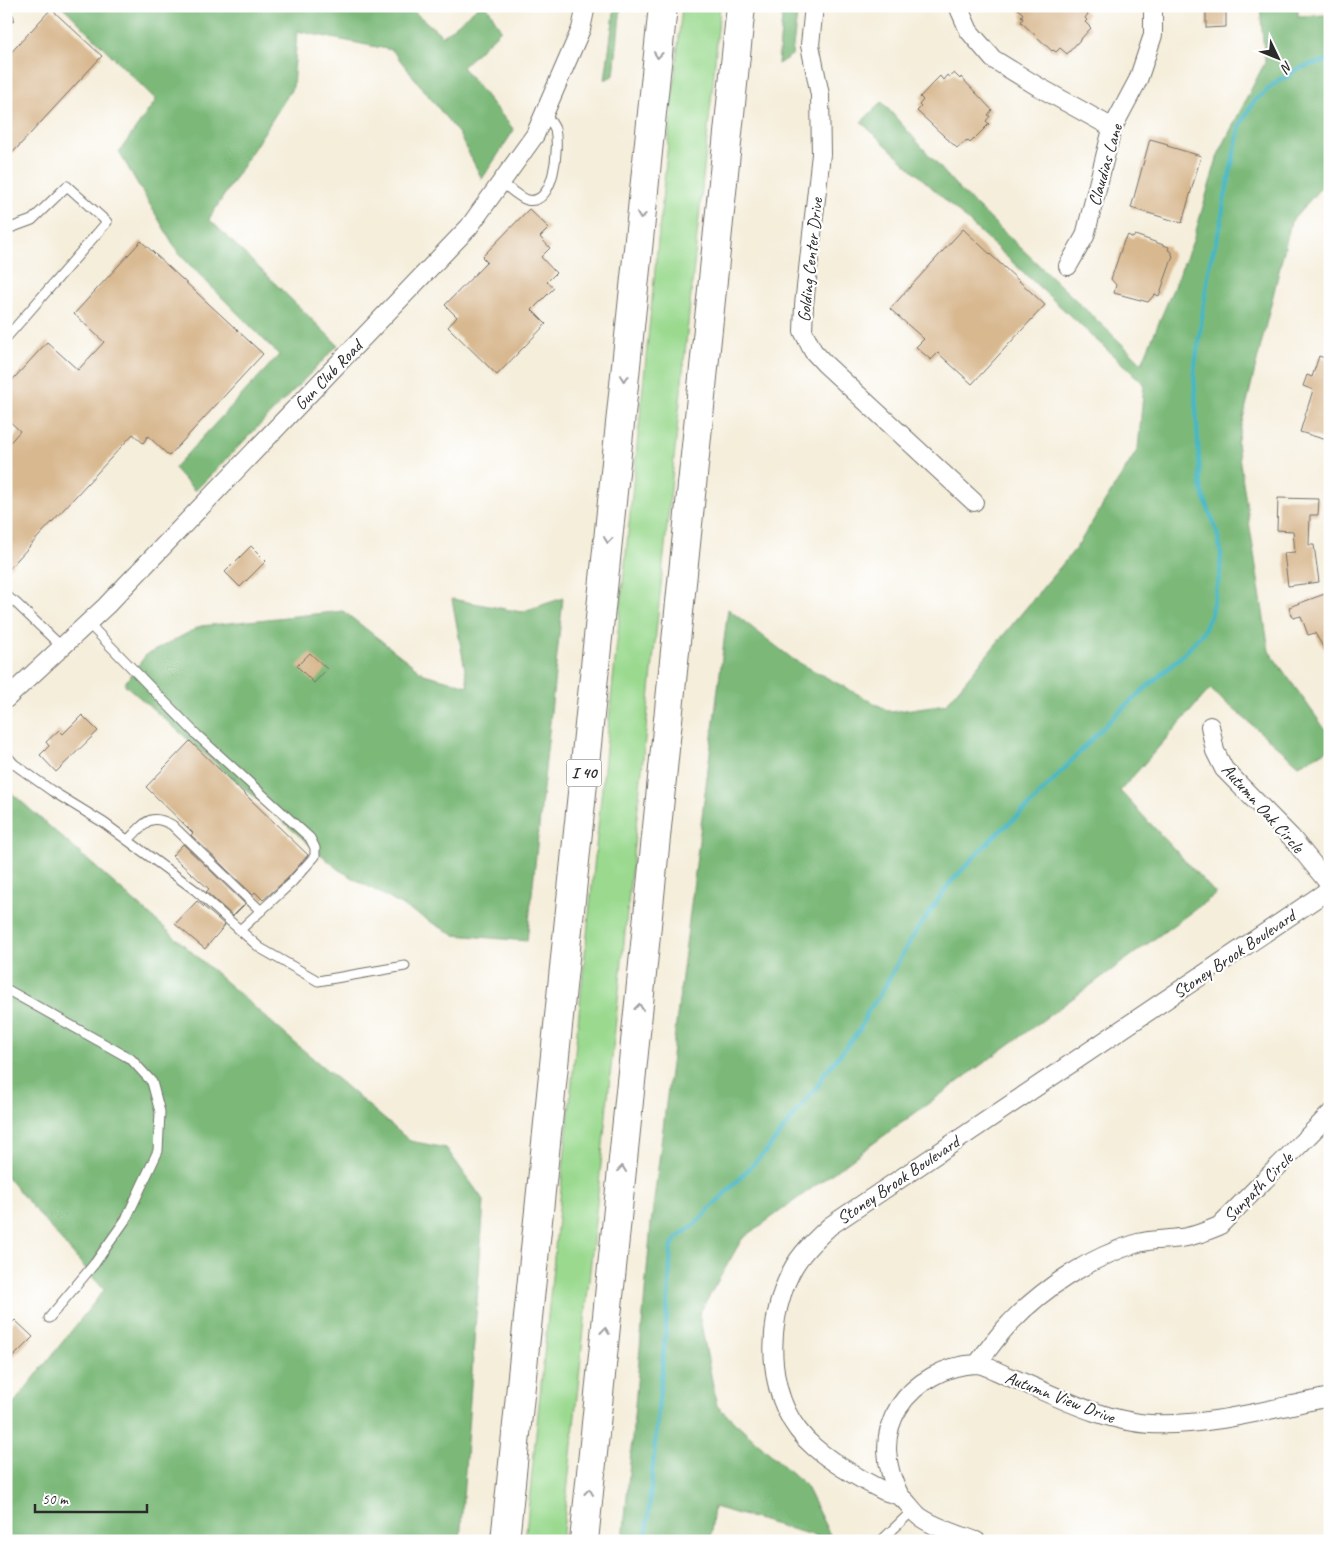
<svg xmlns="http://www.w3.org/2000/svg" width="1336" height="1547" font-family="Caveat,sans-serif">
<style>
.green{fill:#9ad98e;stroke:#62825c}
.forest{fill:#7bb979;stroke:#537252}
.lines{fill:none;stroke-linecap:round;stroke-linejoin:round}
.stream{stroke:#49b7c4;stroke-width:4.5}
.building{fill:#d8b88f}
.lane-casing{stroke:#726f69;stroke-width:11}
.street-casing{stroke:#726f69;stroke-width:20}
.highway-casing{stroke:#726f69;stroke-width:30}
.lane{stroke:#fff;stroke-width:9}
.street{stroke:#fff;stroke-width:18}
.highway{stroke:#fff;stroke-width:28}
.oneway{stroke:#a0a0a0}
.labels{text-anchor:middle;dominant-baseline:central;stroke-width:4.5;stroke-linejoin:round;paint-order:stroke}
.shield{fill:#fff;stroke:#6b6b6b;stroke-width:1}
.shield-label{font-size:16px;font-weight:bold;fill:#2b2b2b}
.street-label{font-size:18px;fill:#2b2b2b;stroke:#fff}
</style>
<rect width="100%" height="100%" fill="#fff"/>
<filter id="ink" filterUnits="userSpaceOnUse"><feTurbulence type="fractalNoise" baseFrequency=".02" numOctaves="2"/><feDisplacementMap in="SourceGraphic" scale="10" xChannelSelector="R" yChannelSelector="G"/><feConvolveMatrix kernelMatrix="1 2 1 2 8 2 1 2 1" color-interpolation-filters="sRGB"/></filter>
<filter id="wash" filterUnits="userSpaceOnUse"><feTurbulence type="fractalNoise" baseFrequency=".0096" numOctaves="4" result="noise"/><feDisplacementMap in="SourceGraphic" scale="20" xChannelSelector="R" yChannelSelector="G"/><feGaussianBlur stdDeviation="1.12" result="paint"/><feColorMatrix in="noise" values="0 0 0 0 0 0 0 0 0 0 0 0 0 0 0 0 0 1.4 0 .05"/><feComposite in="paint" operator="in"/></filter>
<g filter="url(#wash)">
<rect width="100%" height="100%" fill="#f5eedb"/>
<path class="green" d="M682,6h38l-7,76 -151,1459h-37z"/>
<path class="forest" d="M62,6h345l36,30 36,-30h8l14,24 -39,37 52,63 -32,49 -23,-45 -67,-84 -95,-19 -4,56 -84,132 129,126 -143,146 -21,-23 105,-113 -100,-101 -60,-102 37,-52z
M615,6h6l-7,69 -9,5z
M783,6h15l-6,49 -14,9z
M1260,6h38v10l32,-1v162l-39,45 -54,221 32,208 61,85v13l-31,16 -89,-76 -90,102 96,103 -474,345 -43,75 18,92 88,79 28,56 -119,-34 -4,34h-87l28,-317 77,-615 66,51 97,52 55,-8 130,-156 62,-99 6,-65 -283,-262 21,-20 79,89 181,172 51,-122 25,-86 47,-93z
M563,598l-36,343 -73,-6 -115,-65 -215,-186 22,-29 55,-29 142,-15 81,63 44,12 -16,-87 69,13z
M6,788l289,255 115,98 36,7 38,53 -24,340h-454v-128l98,-123 -98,-114z"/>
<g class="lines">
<path class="stream" d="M646,1541l21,-226 4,-68 6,-9 18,-14 72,-74 52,-66 4,-9 36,-44 9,-20 10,-13 33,-59 38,-55 45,-48 34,-29 83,-88 74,-66 18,-21 7,-16 10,-42 1,-21 -4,-21 -15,-40 -2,-14 -6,-105 16,-111 11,-38 3,-22 16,-77 14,-24 26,-22 6,-1 9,-8 17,-6 18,-3"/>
</g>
<g id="blocks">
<path class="building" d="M1015,6h64l9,8 -3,4 2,2 -2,2 6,6 -24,26 -7,-6 -4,4 -3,-2 -1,1 -31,-29 2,-4 -2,-2 2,-2z
M1206,6h20v21l-20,1z
M51,9l51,47 -96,104v-102z
M954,73l6,6 1,-2 31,33 -4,5 2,1 -4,5 3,3 -19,19 -3,-3 -10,8 -40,-37 4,-4 -2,-2 4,-5 -3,-3 11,-12 9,-9 3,4 4,-5 2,2z
M1150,139l18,5 -1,2 34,10 -19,67 -51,-15z
M529,209l20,19 -9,9 10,11 -9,9 15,16 -9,9 7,6 -22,22 14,14 -49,51 -49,-48 9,-10 -12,-12 42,-43 -5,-5z
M963,229l82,76 -73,79 -34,-31 -7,7 -15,-13 8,-8 -34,-30z
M1128,235l5,3 2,-3 34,12 -1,3 4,2v3l1,1 -14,40 -4,-2 -7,8 -34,-9 2,-8 -5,-6 14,-41 1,1z
M141,241l122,113 -94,102 -21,-20 -5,7 -10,-9 -127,138v-125l14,-16 -14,-13v-31l41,-45 31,28 26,-28 -30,-28z
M1319,356l11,4v81l-30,-9 13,-42 -10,-4 4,-11 5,2z
M1278,498l41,1 -1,16h-8l-1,30h5l5,37 -31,4 -4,-33 11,-1 -2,-21 -16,-1z
M251,546l15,15 -26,26 -15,-15z
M1330,592v67l-15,-26 -7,2 -7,-19 -8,2 -4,-11z
M310,653l17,16 -13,14 -17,-17z
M82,715l16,16 -42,41 -16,-17 9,-9 -3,-4 13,-12 4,4z
M190,741l118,114 -21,24 -24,21 -8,-8 -2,3 -62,-60 2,-2 -47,-46z
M183,844l62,60 -12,12 -27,-24 3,-3 -37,-33z
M197,901l28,24 -20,24 -30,-25z
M15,1320l18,17 -27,27v-35z"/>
</g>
</g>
<g filter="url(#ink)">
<use href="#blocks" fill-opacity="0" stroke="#726f69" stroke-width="1"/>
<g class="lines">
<g class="lane-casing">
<path id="lane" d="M6,20l3,-2
M501,182c7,5 18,16 26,18 28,6 32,-53 28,-71 -2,-5 -7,-11 -10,-16
M6,224l7,3 19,-7 35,-34 40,36 -101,116
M6,596l10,7 46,44
M88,623l109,112 113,103 5,10v8l-24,27 -51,47
M6,755l8,9 38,27 52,32 91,67 65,58 58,33 87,-15
M128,840c17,-16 20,-28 44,-15l89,86
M6,989l125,70 21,23 8,30 -2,39 -32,68 -31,44 -46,55
M881,1541l31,-30"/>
</g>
<g class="street-casing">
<path id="street" d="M814,6l-4,39 10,50 1,59 -17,151 -1,26 10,20 12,13 149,138
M958,6l11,25 24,28 44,27 76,42
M1068,266l17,-30 27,-107 26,-49 15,-45v-29
M6,699l100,-93 363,-379 66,-92 46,-106 5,-23
M1210,726l5,25 9,18 67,68 39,48
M977,1364c11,-14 21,-29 33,-41 34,-36 81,-66 128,-80 14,-4 28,-3 42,-5 13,-1 27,-7 39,-12l111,-112
M900,1496c-15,-28 -19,-61 -1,-89 16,-25 47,-42 77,-43 9,0 29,12 39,15 43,18 88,42 135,45 58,3 123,-16 180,-27
M976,1541c-19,-7 -40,-13 -56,-24 -8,-6 -13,-17 -21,-21 -5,-2 -10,-3 -15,-5 -24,-12 -49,-26 -70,-44 -49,-42 -50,-121 -23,-175 9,-18 24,-32 39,-46l500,-337"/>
</g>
<g class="highway-casing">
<path id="highway" d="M505,1541l158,-1535
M584,1541l157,-1535"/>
</g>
<use href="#lane" class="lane"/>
<use href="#street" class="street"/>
<use href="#highway" class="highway"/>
</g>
<defs><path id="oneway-chevron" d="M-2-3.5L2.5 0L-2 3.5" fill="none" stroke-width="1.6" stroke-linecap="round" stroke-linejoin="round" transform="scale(1.25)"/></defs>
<g class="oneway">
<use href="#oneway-chevron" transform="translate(658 55) rotate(96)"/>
<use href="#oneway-chevron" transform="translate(641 216) rotate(96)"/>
<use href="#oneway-chevron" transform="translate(624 378) rotate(96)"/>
<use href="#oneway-chevron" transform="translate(608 540) rotate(96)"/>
<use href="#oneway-chevron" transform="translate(639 1007) rotate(-84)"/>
<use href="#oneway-chevron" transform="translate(622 1169) rotate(-84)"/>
<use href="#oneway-chevron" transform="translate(605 1331) rotate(-84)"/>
<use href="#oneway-chevron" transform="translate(589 1492) rotate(-84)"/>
</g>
</g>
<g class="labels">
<rect class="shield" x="566.5" y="759.5" width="35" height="27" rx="4"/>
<g class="shield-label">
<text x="584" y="773">I 40</text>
</g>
<g class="street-label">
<text transform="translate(1105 165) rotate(-74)">Claudias Lane</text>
<text transform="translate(810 260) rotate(-84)">Golding Center Drive</text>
<text transform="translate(328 375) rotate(-46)">Gun Club Road</text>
<text transform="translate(1263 808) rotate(48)">Autumn Oak Circle</text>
<text transform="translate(1234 954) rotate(-34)">Stoney Brook Boulevard</text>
<text transform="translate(898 1180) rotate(-34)">Stoney Brook Boulevard</text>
<text transform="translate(1258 1187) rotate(-45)">Sunpath Circle</text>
<text transform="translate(1060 1397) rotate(21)">Autumn View Drive</text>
</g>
</g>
<rect width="1336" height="1547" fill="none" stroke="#fff" stroke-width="25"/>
<g transform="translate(1278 58) rotate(133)" stroke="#ffffff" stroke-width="4" paint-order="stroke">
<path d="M0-4L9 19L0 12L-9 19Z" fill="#2b2b2b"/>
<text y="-8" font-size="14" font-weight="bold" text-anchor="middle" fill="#2b2b2b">N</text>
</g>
<path d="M35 1504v8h112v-8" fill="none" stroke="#2b2b2b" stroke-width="2.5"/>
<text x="42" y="1504" font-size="15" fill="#2b2b2b" stroke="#ffffff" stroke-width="4" paint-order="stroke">50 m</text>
</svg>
